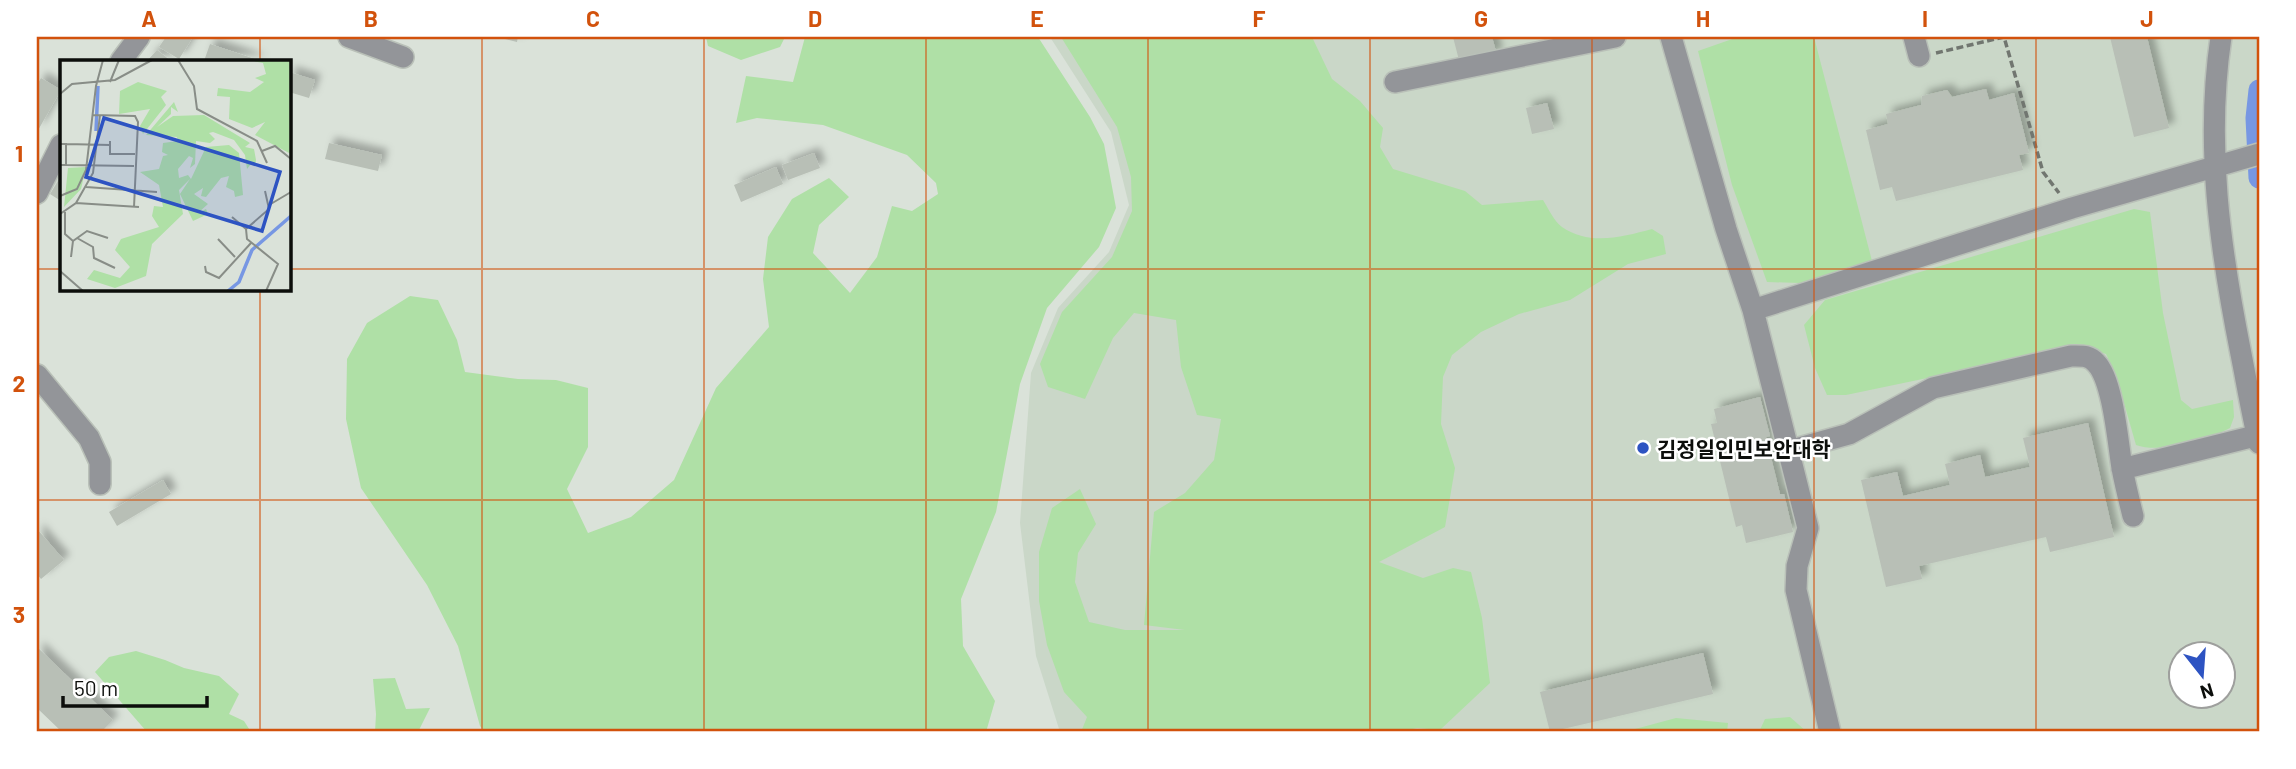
<svg xmlns="http://www.w3.org/2000/svg" width="2296" height="769" font-family="Barlow,'Noto Sans KR',sans-serif">
<style>
.built{fill:#cad7c8;fill-rule:evenodd}
.green{fill:#afe0a6}
.lines{fill:none;stroke-linecap:round;stroke-linejoin:round}
.canal{stroke:#7797e3;stroke-width:21}
.building{fill:#b8bfb6;filter:url(#shadow)}
.minor-casing{stroke:#b9c0b8;stroke-width:24}
.path{stroke:#717670;stroke-width:3.5;stroke-dasharray:7 3.5;stroke-linecap:butt}
.minor{stroke:#939599;stroke-width:21}
.grid{fill:none;stroke:#d2520c;stroke-width:2;stroke-opacity:0.55}
.poi-dot{fill:#2d53c2;stroke:#fff;stroke-width:2.5}
.labels{text-anchor:middle;dominant-baseline:central;stroke-width:5;stroke-linejoin:round;paint-order:stroke}
.poi-label{font-size:21px;font-weight:bold;fill:#0c0e0b;stroke:#fff;text-anchor:start}
.inset-river{fill:none;stroke:#7797e3;stroke-width:3.5}
.inset-road{fill:none;stroke:#888d87;stroke-width:2}
.view{fill:#2d53c2;fill-opacity:0.15;stroke:#2d53c2;stroke-width:3.5}
.inset-edge{fill:none;stroke:#0c0e0b;stroke-width:3.5}
.neatline{fill:none;stroke:#d2520c;stroke-width:2.5}
.grid-label{font-size:23px;text-anchor:middle;font-weight:bold;fill:#d2520c}
</style>
<defs>
<filter id="shadow"><feDropShadow dx="6" dy="-6" stdDeviation="3.5" flood-color="#0004"/></filter>
</defs>
<rect width="100%" height="100%" fill="#dae2d9"/>
<path class="built" d="M1050,37h1209v695h-1199l-24,-76 -16,-133 11,-150 27,-65 51,-56 20,-47 -18,-73zM2180,654h42v42h-42z"/>
<path class="green" d="M706,37h79l-5,10 -39,13 -33,-14z
M805,37h233l52,80 14,27 12,64 -17,39 -52,61 -27,76 -24,128 -35,87 2,47 32,55 -9,31h-501l-5,-6 -22,-80 -31,-61 -66,-97 -15,-69 1,-60 20,-36 43,-27 28,4 19,40 8,32 53,7 38,1 32,8v59l-21,42 21,44 43,-16 43,-37 42,-92 53,-61 -6,-48 5,-42 24,-38 37,-21 20,19 -30,28 -6,28 37,40 27,-36 15,-51 20,5 26,-17 -2,-11 -29,-28 -84,-30 -66,-7 -21,5 10,-47 47,6z
M1061,37h251l20,42 28,22 23,27 -3,19 13,22 72,22 17,14 61,-5c5,8 11,21 19,27 28,19 60,10 90,2l11,7 3,18 -38,10 -58,36 -51,14 -38,18 -29,23 -9,22 -2,47 14,44 -10,59 -66,35 44,16 30,-10 18,4 11,46 8,65 -50,47 -23,-2 -16,4h-320l6,-15 -23,-25 -17,-47 -8,-44v-49l13,-44 28,-19 16,35 -18,29 -3,29 14,40 36,8h60l-41,-5 10,-113 31,-19 29,-33 7,-41 -24,-4 -16,-48 -5,-47 -42,-7 -21,25 -28,61 -37,-12 -8,-23 22,-52 50,-55 20,-46 -1,-34 -14,-50z
M1738,37h76l58,224 -72,22 -33,-1 -35,-97 -34,-134z
M2134,209l16,3 13,101 18,87 11,9 41,-9 1,17 -4,11c-23,12 -69,26 -94,17l-20,-70 -10,-21 -20,-6 -48,7 -192,40h-19l-12,-27 -11,-43 21,-25z
M136,651l29,9 19,8 35,8 20,18 -10,20 15,7 7,11h-104l-52,-60 14,-15z
M395,678l11,31 24,-1 -11,22 1,2h-45l1,-18 -3,-35z
M1790,717l17,15h-48l6,-13z
M1676,718l52,5 -1,9h-103z"/>
<g class="lines">
<path class="canal" d="M2259,90l-3,28 3,60"/>
</g>
<path class="building" d="M166,37h27l-14,22 -20,-12z
M497,37h21l-1,5z
M1453,37h39l5,18 -37,9z
M2110,37h37l22,91 -35,9z
M210,44l51,17h-57z
M157,50l14,11h-24z
M289,72l26,8 -6,18 -20,-6z
M41,78l20,12 -24,42v-47z
M1986,89l3,11 25,-7 15,60 -10,2 4,15 -127,31 -4,-14 -12,3 -14,-60 22,-6 -2,-10 35,-9 1,-9 25,-6 5,7z
M1547,103l7,26 -22,5 -6,-26z
M329,143l53,12 -4,16 -53,-12z
M814,153l6,15 -32,12 -6,-15z
M776,167l7,17 -42,18 -7,-17z
M61,176v25l-11,-7z
M1760,397l10,39 -4,1 14,57h4l9,38 -47,11 -4,-18 -6,2 -25,-103 6,-1 -3,-14z
M2088,423l26,114 -64,15 -4,-15 -127,29 3,13 -36,8 -25,-107 36,-8 6,24 47,-11 -5,-21 35,-9 5,22 45,-10 -7,-29z
M163,480l8,14 -54,32 -8,-14z
M37,529l27,31 -23,19 -4,-5z
M37,647l76,73 -12,12h-39l-25,-24z
M1703,653l10,41 -163,38 -10,-40z"/>
<g class="lines">
<g class="minor-casing">
<path id="minor" d="M349,37l54,20
M1671,37l55,192 27,81 55,218 -11,38 -1,24 34,142
M1914,37l5,19
M2221,37c-16,107 -1,212 20,317 6,30 11,60 18,89
M121,61l18,-24
M1395,82l220,-45
M37,193l24,-48
M1753,310l319,-102 187,-54
M37,375l52,63 11,24v22
M1788,451l61,-17 84,-46 138,-32c11,0 18,-1 25,7 17,17 22,80 26,105 3,16 7,32 11,48
M2122,469l137,-34"/>
</g>
<path class="path" d="M1936,53l68,-16 39,135 16,21"/>
<use href="#minor" class="minor"/>
</g>
<path class="grid" d="M260,37v24M482,37v695M704,37v695M926,37v695M1148,37v695M1370,37v695M1592,37v695M1814,37v695M2036,37v695M37,269h24M289,269h1970M260,289v443M37,500h2222"/>
<circle class="poi-dot" cx="1643" cy="448" r="7"/>
<g class="labels">
<g class="poi-label">
<text x="1657" y="448">김정일인민보안대학</text>
</g>
</g>
<g transform="translate(60 60)">
<rect width="231" height="231" fill="#dae2d9"/>
<path d="M188,0h43v94l-36,-19 10,-13 -13,6 -23,-9 1,-22 -13,-1 1,-8 32,4 14,-10 -9,-4 11,-4 -3,-11zM78,22l29,9 -6,6 5,8 -23,29 -3,-8 10,-17 -31,5 1,-23zM114,42l4,10 -7,-5v7l-14,13 16,-11 31,-1 46,28 -5,4 9,2 2,11 -1,6 -4,-2 -4,5 -2,-14 -11,-15 -21,-8 -4,1 6,6 -5,4 -14,-2 -1,23 -5,4 3,-10 -4,-2 -11,13 1,9 9,-3 3,4 15,-32 23,-2 10,8 4,42 -8,2 -1,-6 -8,-4 3,-11 -8,2 -15,19 -5,-1 2,-8 -9,6 14,10 -10,9 8,-4 2,5 -15,7 -13,-27 10,-15 -11,11 4,24 -31,30 -6,32 -31,12 -28,-9 7,-9 26,8 10,-11 -15,-17 6,-11 38,-12 -7,-11 2,-10 9,1 -4,-22 -19,-13 19,-3 4,-13 5,-1 -6,-3 1,-9 15,-2 -1,-4 -31,-2zM26,107l-5,22 -17,18 4,-39z" fill="#afe0a6"/>
<path class="inset-river" d="M36,71l2,-45M168,231l11,-9 13,-32 39,-34"/>
<path class="inset-road" d="M118,0l16,26 3,23 60,32 10,22M50,22l9,-22M0,34l12,-10 43,-4 37,-20M33,55l42,1 3,6 -4,85M50,81v13h25M0,84h6v21h-6M6,84l44,1M202,91l13,-5 16,13M6,105l68,1M26,127l71,5M0,136l17,-7 9,-19 10,-84 7,-26M16,143l63,4M209,145l22,-13M5,152v22l8,7M0,154l16,-11 17,-30 7,-58M172,157l14,12 1,10 31,25 -12,27M186,169l23,-20 -4,-18M17,178l16,9 1,11 21,10M158,179l17,18M11,197l2,-16 14,-10 21,7M145,206l1,6 13,6 32,-35M0,211l23,20"/>
<path class="view" d="M44,58l176,54 -18,59 -176,-54z"/>
<rect width="231" height="231" class="inset-edge"/>
</g>
<rect width="2296" height="769" fill="none" stroke="#ffffff" stroke-width="77"/>
<g transform="translate(2202 675) rotate(163)"><circle r="33" fill="#ffffff" stroke="#9e9f9d" stroke-width="2"/>
<path d="M0-5L12 26L0 18L-12 26Z" fill="#2d53c2"/>
<text y="-10" font-size="19" font-weight="bold" text-anchor="middle" fill="#0c0e0b">N</text>
</g>
<path d="M63 696v10h144v-10" fill="none" stroke="#0c0e0b" stroke-width="3.5"/>
<text x="74" y="696" font-size="21" fill="#0c0e0b" stroke="#ffffff" stroke-width="5" paint-order="stroke">50 m</text>
<rect x="38" y="38" width="2220" height="692" class="neatline"/>
<g class="grid-label">
<text x="149" y="27">A</text>
<text x="371" y="27">B</text>
<text x="593" y="27">C</text>
<text x="815" y="27">D</text>
<text x="1037" y="27">E</text>
<text x="1259" y="27">F</text>
<text x="1481" y="27">G</text>
<text x="1703" y="27">H</text>
<text x="1925" y="27">I</text>
<text x="2147" y="27">J</text>
<text x="19" y="162">1</text>
<text x="19" y="392">2</text>
<text x="19" y="623">3</text>
</g>
</svg>
